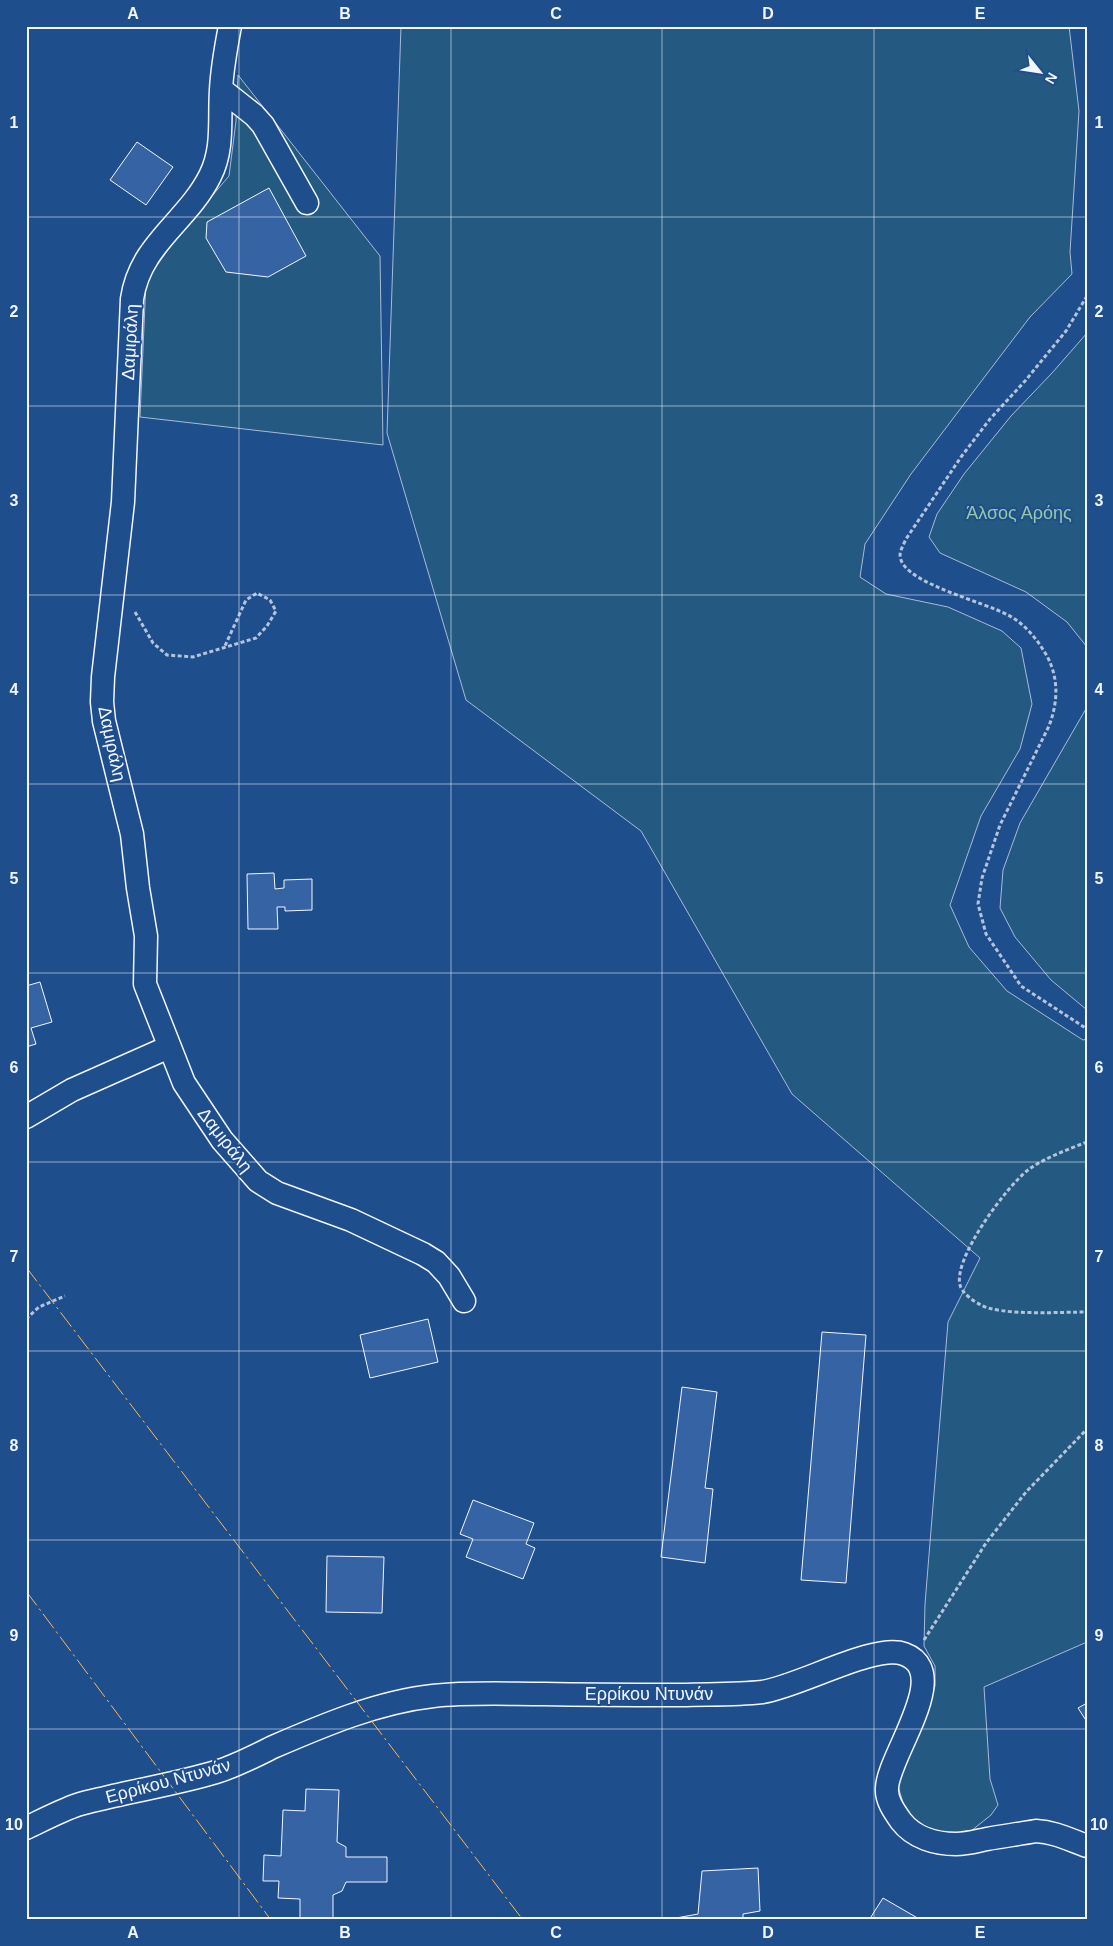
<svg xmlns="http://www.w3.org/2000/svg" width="1113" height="1946" font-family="Arial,sans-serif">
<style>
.green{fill:#245a82;stroke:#a8bbd7}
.building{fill:#3563a3;stroke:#f2f6ff}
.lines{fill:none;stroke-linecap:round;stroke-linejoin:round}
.street-casing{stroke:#f2f6ff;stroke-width:25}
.path{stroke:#b3c4dc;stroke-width:3;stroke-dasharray:4 2.5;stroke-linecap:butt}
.street{stroke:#1f4e8c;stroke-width:22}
.power{stroke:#ffb74d;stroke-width:1;stroke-dasharray:18 4 2.5 4;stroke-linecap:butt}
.grid{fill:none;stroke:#f2f6ff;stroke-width:1;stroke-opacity:0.55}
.labels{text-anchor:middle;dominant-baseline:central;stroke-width:4;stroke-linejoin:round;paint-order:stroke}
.street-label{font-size:18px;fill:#f2f6ff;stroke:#1f4e8c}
.park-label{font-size:18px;fill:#97c8a6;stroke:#1f4e8c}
.neatline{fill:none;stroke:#f2f6ff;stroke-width:2}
.grid-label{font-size:16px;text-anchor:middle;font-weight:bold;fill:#f2f6ff}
</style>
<rect width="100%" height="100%" fill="#1f4e8c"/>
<path class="green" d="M401,26h668l10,85 -9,141 2,22 -42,43 -119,157 -46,70 -5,33 26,17 62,13 54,24 19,17 11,56 -12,45 -39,67 -31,89 19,42 38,44 76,49 4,-1v603l-103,45 6,92 8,26 -7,10 -20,16 -10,4 -14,1 -27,-9 -15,-18 -7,-23 15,-43 16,-35 6,-22v-20l-11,-20 1,-42 23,-282 32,-64 -188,-164 -151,-263 -175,-131 -79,-267z
M238,75l142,181 3,189 -243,-28 6,-136 31,-44 52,-61 7,-55z
M1087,333v314l-20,-25 -41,-30 -86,-39 -11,-16 8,-23 27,-40 47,-58 41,-43z
M1087,707v303l-36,-30 -36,-43 -15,-29 3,-38 17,-47z"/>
<path class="building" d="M137,142l36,25 -27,38 -36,-25z
M269,188l37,68 -38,21 -42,-5 -20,-34 1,-16z
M274,873l1,16 9,-1v-8l28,-1v31l-27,1v-4h-8l1,22h-30l-1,-55z
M40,982l12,40 -21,6 5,16 -10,3v-61z
M428,1319l10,43 -68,16 -10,-43z
M822,1332l44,3 -20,248 -45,-3z
M682,1387l35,5 -12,96 8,1 -8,74 -44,-6z
M473,1500l61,23 -8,21 9,4 -12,31 -57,-22 7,-18 -13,-5z
M327,1556l57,1 -2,56 -56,-1z
M1087,1703v19l-9,-14z
M306,1789l33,1 -2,52 9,5v10h41v25h-41l-4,9 -9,4v25h-33v-21l-22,-1 1,-17h-16l1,-26 17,1 2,-46 22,1z
M758,1868l2,43 -17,3v6h-67v-2l22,-4 4,-43z
M883,1898l38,22h-52z"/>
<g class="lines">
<g class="street-casing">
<path id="street" d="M230,26c-4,21 -8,43 -9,64 -2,29 3,59 -11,86 -23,46 -70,68 -78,123l-9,203 -20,175 -1,25 2,19 28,113 6,54 8,48 -1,48 39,99 38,57 36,41 19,12 74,27 72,34 13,8 13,14 15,25
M221,89l33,26 9,10 44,78
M26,1117l46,-27 97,-43
M26,1828c17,-8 34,-17 51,-23 12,-4 25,-6 36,-9 35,-8 70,-14 103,-24 20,-6 39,-16 57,-25 51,-22 105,-45 160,-51 36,-4 74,-2 111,-2 46,1 92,1 137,1 27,-1 54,0 81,-3 36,-5 113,-49 142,-38 50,18 -16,101 -17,134 -1,12 7,23 14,33 13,17 35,23 55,23 11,0 21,-3 31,-5 16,-3 33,-5 49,-8 19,1 34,9 51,15"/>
</g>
<path class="path" d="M1087,296l-21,35 -41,50 -35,38 -29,38 -55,82c-3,7 -8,14 -5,21 8,24 83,42 107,55 17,9 29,24 39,41 12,23 11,46 2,70l-49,99 -18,53 -4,26 8,30 35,52 66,43
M135,612l18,31 14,12 26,2 63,-19 11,-12 9,-15 -6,-11 -13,-7 -11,7 -22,48
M1087,1142c-18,7 -43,16 -59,28 -21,16 -75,88 -68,115 2,8 13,16 21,20 19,11 82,7 106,7
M26,1319l13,-12 26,-11
M924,1640l62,-97 40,-51 61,-63"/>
<use href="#street" class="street"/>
<path class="power" d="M26,1267l497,653
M26,1591l245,329"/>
</g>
<path class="grid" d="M239,26v1894M451,26v1894M662,26v1894M874,26v1894M26,217h1061M26,406h1061M26,595h1061M26,784h1061M26,973h1061M26,1162h1061M26,1351h1061M26,1540h1061M26,1729h1061"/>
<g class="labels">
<g class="street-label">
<text transform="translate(130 342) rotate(-87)">Δαμιράλη</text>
<text transform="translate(112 744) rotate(78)">Δαμιράλη</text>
<text transform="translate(225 1140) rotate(52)">Δαμιράλη</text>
<text x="649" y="1694">Ερρίκου Ντυνάν</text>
<text transform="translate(168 1781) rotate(-15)">Ερρίκου Ντυνάν</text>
</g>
<g class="park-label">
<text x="1019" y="513">Άλσος Αρόης</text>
</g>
</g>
<rect width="1113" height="1946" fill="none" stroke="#1f4e8c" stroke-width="55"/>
<g transform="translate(1040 72) rotate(120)" stroke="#1f4e8c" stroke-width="4" paint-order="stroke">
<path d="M0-4L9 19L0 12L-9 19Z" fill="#f2f6ff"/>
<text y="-8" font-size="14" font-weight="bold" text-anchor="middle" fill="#f2f6ff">N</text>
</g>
<rect x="28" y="28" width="1058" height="1890" class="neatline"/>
<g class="grid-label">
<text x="133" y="19">A</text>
<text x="345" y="19">B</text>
<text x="556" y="19">C</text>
<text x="768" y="19">D</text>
<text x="980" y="19">E</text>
<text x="14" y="128">1</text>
<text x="1099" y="128">1</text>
<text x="14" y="317">2</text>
<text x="1099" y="317">2</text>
<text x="14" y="506">3</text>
<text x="1099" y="506">3</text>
<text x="14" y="695">4</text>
<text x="1099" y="695">4</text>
<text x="14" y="884">5</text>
<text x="1099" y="884">5</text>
<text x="14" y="1073">6</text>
<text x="1099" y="1073">6</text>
<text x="14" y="1262">7</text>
<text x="1099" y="1262">7</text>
<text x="14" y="1451">8</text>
<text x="1099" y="1451">8</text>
<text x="14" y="1641">9</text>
<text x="1099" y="1641">9</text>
<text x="14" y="1830">10</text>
<text x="1099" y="1830">10</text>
<text x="133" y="1938">A</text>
<text x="345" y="1938">B</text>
<text x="556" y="1938">C</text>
<text x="768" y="1938">D</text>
<text x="980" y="1938">E</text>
</g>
</svg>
